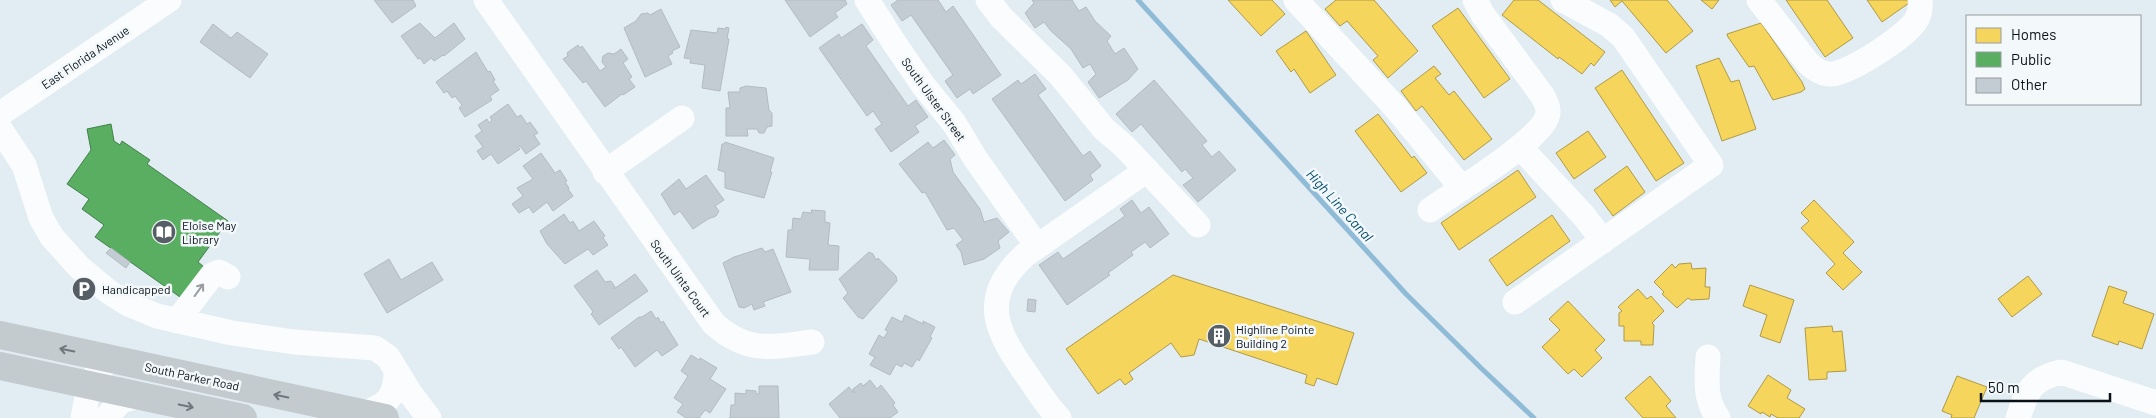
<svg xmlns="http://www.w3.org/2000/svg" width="2156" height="418" font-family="Barlow,sans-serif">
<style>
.homes{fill:#f6d55c;stroke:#af9a48}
.public{fill:#5aae61;stroke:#427f4b}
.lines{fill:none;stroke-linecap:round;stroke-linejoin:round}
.stream{stroke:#90bbd7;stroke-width:5}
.building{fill:#c3ccd3;stroke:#b2bbc2}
.minor{stroke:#fafcfd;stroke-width:25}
.major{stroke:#c4cbcf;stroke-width:28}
.oneway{stroke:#9a9ea1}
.oneway2{stroke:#70787d}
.labels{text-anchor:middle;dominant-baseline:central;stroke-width:5;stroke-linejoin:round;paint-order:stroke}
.street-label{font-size:12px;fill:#0a1218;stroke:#f3f8fb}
.poi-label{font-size:12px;fill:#0a1218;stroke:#f3f8fb;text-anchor:start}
.water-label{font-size:14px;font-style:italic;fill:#004d71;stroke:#f3f8fb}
</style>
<rect width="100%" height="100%" fill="#e1ecf3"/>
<path class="homes" d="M1228,0h44l13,14 -24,22z
M1336,0h38l44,51 -30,27 -15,-18 5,-4 -31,-35 -7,5 -15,-17z
M1514,0h24l67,52 -11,14 -3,-3 -9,11 -23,-17 -1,2 -56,-44z
M1610,0h57l26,31 -27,22 -44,-52 -7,6z
M1701,0h18l-7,9z
M1786,0h41l26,38 -28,19z
M1867,0h40l2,3 -27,19z
M1458,8l52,71 -26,19 -52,-72z
M1761,23l41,59 3,7 -4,3 -28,8 -19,-34 -5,1 -21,-30 -1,-3z
M1306,31l30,44 -26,18 -16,-24 -3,3 -15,-21z
M1719,58l12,24 8,-2 17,49 -34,12 -26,-75z
M1434,66l7,8 -6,4 14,17 5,-4 38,48 -28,21 -42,-54 -6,5 -15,-20z
M1622,70l62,93 -28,18 -61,-93z
M1378,114l34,44 2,-2 13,17 -26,19 -46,-61z
M1588,131l18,26 -32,22 -18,-26z
M1627,166l18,26 -32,24 -19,-26z
M1518,170l18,27 -77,53 -18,-27z
M1814,200l40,42 -11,11 19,19 -19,18 -17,-17 9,-9 -34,-36 8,-7 -8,-8z
M1552,215l18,26 -63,45 -18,-26z
M1691,263l1,6 14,-1 -1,19h5l-1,12 -18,1 -3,-2 -11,10 -15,-14 2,-2 -10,-10 18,-18 3,4 4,-4z
M1173,275l181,58 -17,52 -20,-7 -3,8 -9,-3 2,-8 -108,-36 -5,16 -13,2 -10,-14 -42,30 4,6 -8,6 -5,-6 -22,15 -32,-45z
M2028,276l14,18 -30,23 -14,-18z
M1750,285l44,15 -14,43 -20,-7 7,-21 -24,-9z
M2109,286l18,6 -4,11 31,11 -12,35 -23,-8 -1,4 -26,-9z
M1638,289l9,10 4,-3 13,15 -12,12 2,2 -1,20h-12v-4h-17v-15h-5v-13l3,-2 -4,-4z
M1568,301l37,39 -10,10 7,8 -20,19 -8,-8 -6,5 -26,-27 18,-17 -11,-11z
M1832,326l1,6 9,-1 4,40 -19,1v7l-18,1 -4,-52z
M1768,375l23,15 -4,8 18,11 -6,9h-21l-7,-4 -1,3 -8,-5 -1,2 -13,-8z
M1650,376l21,25 -5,5 10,12h-33l-18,-20z
M1957,376l30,11 -13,31h-23l1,-3 -10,-4z"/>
<path class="public" d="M111,124l3,17 6,4 2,-4 28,19 -3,4 81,57 -30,41 11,9 -22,31 -92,-65 9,-12 -22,-16 7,-10 -22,-15 24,-34 -4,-21z"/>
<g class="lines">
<path class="stream" d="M1138,0l268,294 75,74 53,50"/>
</g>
<path class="building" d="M374,0h39l3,6 -24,17z
M785,0h60l2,4 -12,9 3,4 -28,20z
M898,0h40l8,12 7,-6 48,69 -28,19 -3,-5 -13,9 -12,-17 8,-6 -42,-60 -9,6 -11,-16z
M1032,0h40l7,11 7,-4 9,14 16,15 -4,5 8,13 9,-6 14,21 -10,11 -29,18 -11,-16 8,-8 -6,-10 -7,4 -12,-19 -20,-18 -7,-9 -9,6 -10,-15 9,-10z
M661,9l19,38 -8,4 1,2 -5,3 4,8 -27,13 -21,-49 12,-7 5,-7 7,-1 2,2z
M420,23l15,15 19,-15 11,16 -21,17 -1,-1 -9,6 -3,-3 -7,6 -4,-6 -2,1 -17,-23z
M213,24l18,14 6,-6 31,22 -18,24 -50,-36z
M862,24l11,16 -7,6 42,60 8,-6 12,17 -13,9 4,6 -28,20 -16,-23 7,-5 -9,-13 -6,5 -48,-68 20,-14 2,4z
M726,27l3,1 -2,11h2l-9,52 -18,-3 3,-23 -15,-2 1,-4 -7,-1 7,-28 26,3 1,-5 7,1z
M578,45l2,3 2,-2 18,25 6,-4 -4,-5 1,-6 5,-3 6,1 7,-5 7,10 -5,4 9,14 -3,2 6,8 -12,8 -1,-1 -17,13 -19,-26 -3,2 -20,-24 5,-3 -1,-3z
M476,52l12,20 2,-1 5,9 -2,1 6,9 -9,6 2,4 -27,17 -6,-9 3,-3 -7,-9 -3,2 -5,-7 -3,2 -8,-11z
M1035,74l11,15 -8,6 45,61 7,-5 11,15 -11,9 3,5 -28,21 -73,-102 26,-19 3,4z
M1154,80l53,61 -5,4 10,12 7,-6 17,19 -38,32 -15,-17 10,-7 -8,-9 -3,3 -41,-48 -9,8 -16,-18z
M746,86l20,2 3,22 3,3v13l-5,1 -3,6h-5l-2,-4h-10l1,7h-22v-28h4l-2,-16h12v-4z
M508,104l9,13 4,-2 6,9 3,-2 8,11 -4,2 6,9 -14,10 -6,-8 -2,1 2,2 -22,15 -7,-10 -8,6 -6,-9 6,-4 -8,-11 7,-5 -4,-6 9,-6 2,4 3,-3 -2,-3z
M944,140l11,15 -5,4 3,13 27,37 4,13 13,-4 12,14 -11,9 2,7 -16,11 -20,6 -3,-13 -5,-7 7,-5 -9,-12 -7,2 -22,-38 -3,1 -23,-29 29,-22 5,6z
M725,142l49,16 -4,14h2l-8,26 -39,-10v-16l-7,-2 4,-26h2z
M541,153l14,20 5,-3 7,11 -2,1 4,6 -1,1 5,7 -20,15 -6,-9 -14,11 -4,-6 -10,6 -7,-9 11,-8 -6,-8 16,-9 -10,-13z
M706,175l18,25 -9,6 4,5 -3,5 -8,3 -15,10 -13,-18 -6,4 -13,-21 18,-15 7,10z
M1132,200l9,13 8,-6 20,27 -19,14 -5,-6 -14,10 2,3 -25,18 2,2 -43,30 -28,-40 19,-13 5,7 62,-43 -5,-7z
M811,210l14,1v11l5,1 -2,22 11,1 -1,24h-29l1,-11 -24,-2 2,-27h4l1,-12 8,1 2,-7 9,1z
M564,214l6,9 3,-2 6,10 15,-10 11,15 -2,2 5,7 -15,10 -5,-6 -23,15 -18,-20 -7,-13z
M111,248l19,14 -4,6 -20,-15z
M762,248l3,4 8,-3 18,43 -28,10 2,4 -11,4 -2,-6 -8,4 -5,-1 -16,-44 11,-6z
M869,252l4,2 3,6 2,-2 18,18 1,5 -34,38 -5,-2 -15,-19 5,-5 -9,-14z
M389,259l12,21 31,-18 11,18 -56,33 -23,-39z
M597,270l8,12 6,-1 4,6 -1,2 21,-15 13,17 -49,34 -8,-11 2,-2 -1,-2 -18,-24z
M1028,299l8,1 -1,12 -8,-1z
M651,311l5,8 2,-2 3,6 2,-2 15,24 -16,11 -5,-6 -22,17 -14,-20 -2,2 -8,-11 28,-21h3z
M905,315l18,9v-3l12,6 -5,10 2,1 -13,23 -2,-2 -5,8 -8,-4 -2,4 -6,-3 -6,11 -20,-10 5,-8 -6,-3 10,-19 5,3 4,-7 -3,-1 7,-13 10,5z
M691,355l8,5 1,-2 17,10 -7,11 16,10 -16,24 -5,-3 -6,8h-13l-9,-6 6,-8 -9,-6 14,-22 -7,-5z
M870,380l7,9 4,-4 14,18 -2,2 5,7 -8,6h-50l-11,-14 20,-17 5,6 -1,-4 8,-6 2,3z
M759,386h19l1,32h-49l1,-13h4v-12l11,1v-4l10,1v3h3z"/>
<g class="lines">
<path class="minor" d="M486,0l228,324c34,30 57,23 98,18
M867,0l28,44 28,41 31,38 21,35 62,88
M988,0l13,17 60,59 43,53 20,17 74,79
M1296,0l98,106 68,82
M1759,0l48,62c6,6 13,12 23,12 18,1 74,-37 85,-52 5,-7 6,-14 5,-22
M0,114l169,-114
M0,129l24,36 17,53 11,19 27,30 30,25 19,12 29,12 75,17 62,9 81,6 13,9 22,36 19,25
M1520,147l64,69 19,25
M605,172l77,-54
M1430,210c25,-18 108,-68 117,-93 3,-8 -1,-15 -5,-22l-59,-80 -8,-15
M1515,302l196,-137 -88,-128 -14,-12 -46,-25
M177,321l35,-46 7,-3 9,5
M1708,357c-1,23 -4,41 10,61
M363,413c24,-7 33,-17 33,-42
M83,418c5,-26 5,-44 30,-59
M106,418l15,-17 17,-5
M1059,418c-12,-12 -21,-27 -30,-40 -32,-45 -52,-79 -4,-123l122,-85
M2018,418c9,-27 13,-39 43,-46l95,31"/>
<path class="major" d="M0,335l385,83
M0,366l243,52"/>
</g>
<defs><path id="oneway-shaft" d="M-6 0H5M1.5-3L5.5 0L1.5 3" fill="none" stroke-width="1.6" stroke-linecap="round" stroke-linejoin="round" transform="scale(1.25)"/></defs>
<use class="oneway" href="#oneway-shaft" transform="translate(199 290) rotate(-54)"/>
<g class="oneway2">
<use href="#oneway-shaft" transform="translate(67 350) rotate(-168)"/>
<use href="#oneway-shaft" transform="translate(281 396) rotate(-168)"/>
<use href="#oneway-shaft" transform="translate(186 406) rotate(12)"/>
</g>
<defs>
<g id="library-disc" transform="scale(1.25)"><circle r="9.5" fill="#555e65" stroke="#f3f8fb"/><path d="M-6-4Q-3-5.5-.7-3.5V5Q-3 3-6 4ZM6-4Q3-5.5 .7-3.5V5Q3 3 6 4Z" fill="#fff"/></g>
<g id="parking-disc" transform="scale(1.25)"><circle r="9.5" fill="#555e65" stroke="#f3f8fb"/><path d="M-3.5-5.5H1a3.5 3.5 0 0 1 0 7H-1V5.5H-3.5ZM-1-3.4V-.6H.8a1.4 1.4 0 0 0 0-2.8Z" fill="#fff"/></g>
<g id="building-disc" transform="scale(1.25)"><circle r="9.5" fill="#555e65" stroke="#f3f8fb"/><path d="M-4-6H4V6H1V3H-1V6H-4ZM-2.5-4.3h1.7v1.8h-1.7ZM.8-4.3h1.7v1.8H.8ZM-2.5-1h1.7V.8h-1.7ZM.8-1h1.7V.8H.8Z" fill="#fff"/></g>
</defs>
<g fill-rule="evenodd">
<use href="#library-disc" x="164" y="232"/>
<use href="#parking-disc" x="84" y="289"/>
<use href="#building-disc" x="1219" y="336"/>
</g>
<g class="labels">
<g class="street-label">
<text transform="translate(85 57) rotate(-34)">East Florida Avenue</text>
<text transform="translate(934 99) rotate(54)">South Ulster Street</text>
<text transform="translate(681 278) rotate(54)">South Uinta Court</text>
<text transform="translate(192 376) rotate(12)">South Parker Road</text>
</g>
<g class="poi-label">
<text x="182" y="225">Eloise May<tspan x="182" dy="14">Library</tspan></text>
<text x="102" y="289">Handicapped</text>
<text x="1236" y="329">Highline Pointe<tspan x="1236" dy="14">Building 2</tspan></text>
</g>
<g class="water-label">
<text transform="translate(1340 205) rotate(48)">High Line Canal</text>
</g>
</g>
<rect x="1966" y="15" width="175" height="90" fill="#f3f8fb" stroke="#969ca0"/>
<rect x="1976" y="28" width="25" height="15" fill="#f6d55c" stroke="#969ca0"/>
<text x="2011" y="40" font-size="15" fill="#0a1218">Homes</text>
<rect x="1976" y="52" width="25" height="15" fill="#5aae61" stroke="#969ca0"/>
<text x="2011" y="65" font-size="15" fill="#0a1218">Public</text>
<rect x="1976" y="78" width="25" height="15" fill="#c3ccd3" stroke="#969ca0"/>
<text x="2011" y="90" font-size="15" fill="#0a1218">Other</text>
<path d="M1981 393v8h129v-8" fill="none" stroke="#0a1218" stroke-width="2.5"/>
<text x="1988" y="393" font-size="15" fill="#0a1218" stroke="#f3f8fb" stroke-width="4" paint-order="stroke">50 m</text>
</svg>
